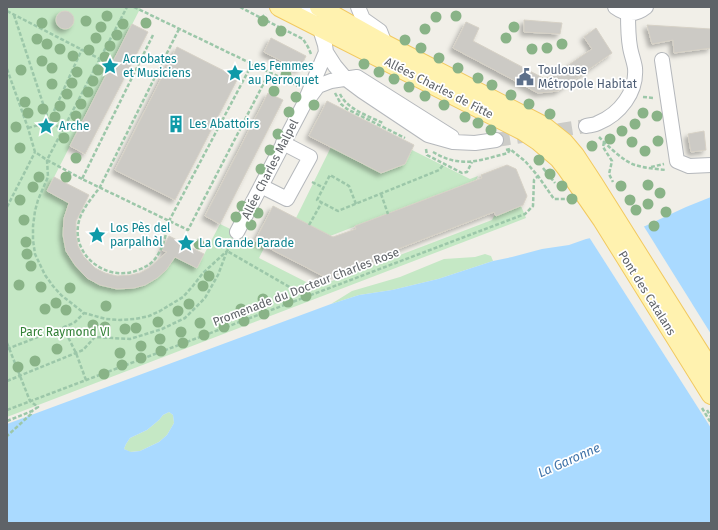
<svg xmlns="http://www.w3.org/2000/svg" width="718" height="530" font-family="'Fira Sans',sans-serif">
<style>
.green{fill:#c5e8c5}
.water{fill:#aadaff;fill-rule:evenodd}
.pier{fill:#f1efe8}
.building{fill:#cccac5;stroke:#d6d1c6;filter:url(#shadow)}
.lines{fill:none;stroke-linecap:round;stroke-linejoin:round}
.minor-tunnel{stroke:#ccccc8;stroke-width:14;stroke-dasharray:14 7;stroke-linecap:butt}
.minor-casing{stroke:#b5b8bc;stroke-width:16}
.major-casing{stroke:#f2c960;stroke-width:20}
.path{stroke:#9cc7a9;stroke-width:2.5;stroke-dasharray:4 2;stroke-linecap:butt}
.minor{stroke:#fff;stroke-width:14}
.major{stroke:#fff2af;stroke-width:18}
.tree{fill:#89b387}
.labels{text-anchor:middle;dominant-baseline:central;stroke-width:3.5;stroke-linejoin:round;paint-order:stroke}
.culture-label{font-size:12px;fill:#0d838f;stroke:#fff;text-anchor:start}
.service-label{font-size:12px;fill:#4e5e75;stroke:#fff;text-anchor:start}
.street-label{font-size:12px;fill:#5f6368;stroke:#fff}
.park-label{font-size:12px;fill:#348238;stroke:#fff}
.water-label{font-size:13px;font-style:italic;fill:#4174aa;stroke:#fff}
</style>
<defs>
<filter id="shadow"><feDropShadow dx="-3.5" dy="3.5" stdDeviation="2" flood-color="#0004"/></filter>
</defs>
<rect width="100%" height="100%" fill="#f1efe8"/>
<path class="green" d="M7,7h134l-94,184 22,12 -5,15 -1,17 3,16 9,14 12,13 30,11 17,-1 11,-3 30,-28 22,11 23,-44 45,22 -6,12 57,29 176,-67 2,-4 27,-10 5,12 -519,199z
M331,147l51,26 23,-9 7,-14 58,29 8,-3 -2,4 -146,56 -34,-18z
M485,254l6,2 2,5 -55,18 -46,11 -33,5 -28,9 21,-13 48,-14 44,-18 31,-2z
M169,412l4,3 1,8 -7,12 -8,7 -19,9 -10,1 -6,-3 2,-5 4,-6 17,-8 12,-10 4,-5z"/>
<path class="water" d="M711,197v326h-704v-99l324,-120 28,-9 33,-5 46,-11 55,-18 19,-4 30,-8 27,-4 17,-6 57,-12 43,-20zM169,412l4,3 1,8 -7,12 -8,7 -19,9 -9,1 -7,-3 2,-5 4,-6 17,-8 12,-10 4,-5z"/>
<path class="pier" d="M643,225l68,109v94l-122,-191z"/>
<path class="building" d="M56 20a9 9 0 1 1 18 0a9 9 0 1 1-18 0Z
M524,20l38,3 -2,11 -36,-2z
M466,22l13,6 -6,13 70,37 8,-1 41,-28 -8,-12 12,-9 16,25 -54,38 -20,2 -85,-45z
M132,24l16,8 -63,122 -15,-8z
M647,25l64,4v19l-37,5 -1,-13 -21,4z
M271,38l35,18 -7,14 -35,-18z
M177,47l61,31 -63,122 -60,-30z
M268,93l15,7 -63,124 -15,-8z
M327,101l87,44 -9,19 -24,9 -72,-37z
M704,131l2,19 -15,2 -3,-18z
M507,165l9,4 11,27 -4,9 -27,11 -2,-4 -169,65 -70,-36 18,-35 60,31 23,-8 -1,-3 127,-48 -1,-3z
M54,177l35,18 -13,26v13l2,12 6,11 11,11 10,5 12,3 14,-1 9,-2 9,-5 18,-16 -5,-2 7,-14 10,5 3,-2 3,3 -1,2 20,10 -7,14 -22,-11 -9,13 -9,8 -12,7 -11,3 -17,1 -17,-4 -13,-7 -12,-13 -9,-14 -3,-16 1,-17 5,-15 -22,-12z"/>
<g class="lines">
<path class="minor-tunnel" d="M496,140l90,-14"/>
<g class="minor-casing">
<path id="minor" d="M308,7l4,17
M358,7l5,12 17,12 5,13
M615,7c11,8 21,8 31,0
M326,52l9,14 11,13 16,12 66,44 25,7 22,1 21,-3
M662,60l15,101 12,5 22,-1
M309,98l9,-12 13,-5 26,-4 95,60
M586,126c4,-1 9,-1 12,-3 22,-9 39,-31 37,-55 -1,-7 -4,-14 -5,-21 -2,-11 -2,-23 -2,-34
M261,186l26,13 23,-42 -27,-14
M237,232l66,-126 23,-54 -1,-7 -5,-16"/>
</g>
<g class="major-casing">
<path id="major" d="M279,7l244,124 15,10 21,18 7,9 36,52 109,175
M319,7l66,37 159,82 20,16 11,13 19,29 117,186"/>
</g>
<path class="path" d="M134,7l164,79
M240,7l21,11 5,-4
M7,11l93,48
M14,15l35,107
M261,18l42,21 5,8 3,7
M179,29l-79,158c-8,11 -18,22 -21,34 -9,34 28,62 59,49 8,-3 15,-7 19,-14 7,-10 9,-23 12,-35l83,-157
M153,35l-71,144 106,51 81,-157
M7,69l21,59 7,24 12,8 1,17 -10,23 -3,11 -2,15v14l2,14 10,21 8,11 8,9 23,18 22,6 14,1 15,-1 14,-3 11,-5 23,-14 9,-10 11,-14 24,-22 5,-8
M335,93l6,11 6,5 58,29
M340,94c7,15 28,22 43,29
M643,97l11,1
M49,122l33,-73
M28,128l21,-6 14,7
M599,137c9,9 24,24 36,28 10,3 21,4 31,5
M604,142l-1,5 9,14 -3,13 4,8
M426,149l1,6 35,18 5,-1 5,-10
M506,150l4,-1 15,12 13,15 16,23h14
M433,152c7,4 15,8 24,9 17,3 34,-4 51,-8l2,-4
M651,167l13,-3
M543,168l12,15
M82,179l-35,-19 80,-153
M312,182l12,6
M381,194l7,20
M356,204l-7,-18 -19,-11 -13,25 21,11 101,-41 5,-6
M7,207l28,-55
M309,225l13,-23
M63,327l13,26 10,27
M7,343l23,58 8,6 -6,4
M7,349l67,-26 10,-10
M7,381l76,-31 12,-13 35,2 32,-10 23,-11 20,-20 13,-23 9,-24 78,45
M702,408l9,15
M7,410l518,-196 8,-8 1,-26 4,-4
M707,410l4,7
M7,421l25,-10 -1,3 -24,22"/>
<use href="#minor" class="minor"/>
<use href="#major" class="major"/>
</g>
<g class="tree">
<circle cx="107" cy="16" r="5.5"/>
<circle cx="456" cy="16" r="5.5"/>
<circle cx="436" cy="17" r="5.5"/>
<circle cx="86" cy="21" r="5.5"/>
<circle cx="263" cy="21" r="5.5"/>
<circle cx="42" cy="23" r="5.5"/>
<circle cx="146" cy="23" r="5.5"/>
<circle cx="123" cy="24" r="5.5"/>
<circle cx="101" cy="27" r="5.5"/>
<circle cx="514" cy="27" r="5.5"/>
<circle cx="425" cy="29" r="5.5"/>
<circle cx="281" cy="31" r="5.5"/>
<circle cx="117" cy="35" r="5.5"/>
<circle cx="96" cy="38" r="5.5"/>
<circle cx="506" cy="38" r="5.5"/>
<circle cx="37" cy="39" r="5.5"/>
<circle cx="405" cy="40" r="5.5"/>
<circle cx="47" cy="44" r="5.5"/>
<circle cx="562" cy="44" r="5.5"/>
<circle cx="110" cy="46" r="5.5"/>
<circle cx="421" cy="48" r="5.5"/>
<circle cx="547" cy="48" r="5.5"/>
<circle cx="60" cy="49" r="5.5"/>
<circle cx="532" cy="49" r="5.5"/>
<circle cx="89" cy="50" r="5.5"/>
<circle cx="73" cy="56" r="5.5"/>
<circle cx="105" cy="57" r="5.5"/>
<circle cx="439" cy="58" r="5.5"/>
<circle cx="42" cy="61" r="5.5"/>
<circle cx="364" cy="64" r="5.5"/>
<circle cx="52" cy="68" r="5.5"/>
<circle cx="458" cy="68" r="5.5"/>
<circle cx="21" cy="70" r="5.5"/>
<circle cx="98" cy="70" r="5.5"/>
<circle cx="77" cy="72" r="5.5"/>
<circle cx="379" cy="72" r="5.5"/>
<circle cx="286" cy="75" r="5.5"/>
<circle cx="478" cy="78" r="5.5"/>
<circle cx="394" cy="79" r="5.5"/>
<circle cx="93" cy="81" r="5.5"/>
<circle cx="72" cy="83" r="5.5"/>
<circle cx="52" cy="84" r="5.5"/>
<circle cx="492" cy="85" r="5.5"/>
<circle cx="409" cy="87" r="5.5"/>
<circle cx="274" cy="91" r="5.5"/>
<circle cx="88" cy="92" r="5.5"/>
<circle cx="67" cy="94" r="5.5"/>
<circle cx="511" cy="95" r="5.5"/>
<circle cx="425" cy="96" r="5.5"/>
<circle cx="296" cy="97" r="5.5"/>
<circle cx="25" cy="102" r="5.5"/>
<circle cx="81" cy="104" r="5.5"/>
<circle cx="529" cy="104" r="5.5"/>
<circle cx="314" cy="105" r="5.5"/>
<circle cx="444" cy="105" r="5.5"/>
<circle cx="60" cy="106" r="5.5"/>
<circle cx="43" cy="109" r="5.5"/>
<circle cx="289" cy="112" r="5.5"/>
<circle cx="28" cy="113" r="5.5"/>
<circle cx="643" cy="113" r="5.5"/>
<circle cx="550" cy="114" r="5.5"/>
<circle cx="76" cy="116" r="5.5"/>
<circle cx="657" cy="116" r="5.5"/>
<circle cx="55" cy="117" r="5.5"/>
<circle cx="465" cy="117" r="5.5"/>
<circle cx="478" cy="123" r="5.5"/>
<circle cx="635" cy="124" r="5.5"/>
<circle cx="16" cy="127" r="5.5"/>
<circle cx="491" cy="130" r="5.5"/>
<circle cx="622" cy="131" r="5.5"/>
<circle cx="278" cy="134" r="5.5"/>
<circle cx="64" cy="138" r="5.5"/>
<circle cx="610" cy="139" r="5.5"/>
<circle cx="658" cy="141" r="5.5"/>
<circle cx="632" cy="142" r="5.5"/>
<circle cx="592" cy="146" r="5.5"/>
<circle cx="20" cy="148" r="5.5"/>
<circle cx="270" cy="150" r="5.5"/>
<circle cx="645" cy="151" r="5.5"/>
<circle cx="76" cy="158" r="5.5"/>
<circle cx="539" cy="160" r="5.5"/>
<circle cx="261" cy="169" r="5.5"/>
<circle cx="550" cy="174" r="5.5"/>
<circle cx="39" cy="177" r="5.5"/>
<circle cx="66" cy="177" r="5.5"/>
<circle cx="648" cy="185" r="5.5"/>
<circle cx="562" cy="186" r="5.5"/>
<circle cx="621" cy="186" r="5.5"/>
<circle cx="33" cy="187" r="5.5"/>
<circle cx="660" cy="193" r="5.5"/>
<circle cx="572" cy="199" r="5.5"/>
<circle cx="20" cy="200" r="5.5"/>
<circle cx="630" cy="200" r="5.5"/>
<circle cx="648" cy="204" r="5.5"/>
<circle cx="242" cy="206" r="5.5"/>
<circle cx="636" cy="210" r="5.5"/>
<circle cx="666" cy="212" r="5.5"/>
<circle cx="258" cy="213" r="5.5"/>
<circle cx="236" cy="217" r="5.5"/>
<circle cx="24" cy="220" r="5.5"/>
<circle cx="251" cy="225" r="5.5"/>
<circle cx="654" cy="226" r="5.5"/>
<circle cx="26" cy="242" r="5.5"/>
<circle cx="199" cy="244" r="5.5"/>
<circle cx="27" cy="254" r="5.5"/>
<circle cx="31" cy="266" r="5.5"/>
<circle cx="209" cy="276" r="5.5"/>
<circle cx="19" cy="285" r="5.5"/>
<circle cx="203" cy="286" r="5.5"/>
<circle cx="41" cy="287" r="5.5"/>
<circle cx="70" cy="288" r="5.5"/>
<circle cx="306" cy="296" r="5.5"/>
<circle cx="263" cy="299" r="5.5"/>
<circle cx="288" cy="302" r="5.5"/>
<circle cx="56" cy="303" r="5.5"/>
<circle cx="189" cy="304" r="5.5"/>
<circle cx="106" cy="306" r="5.5"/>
<circle cx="45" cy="309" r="5.5"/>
<circle cx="241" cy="309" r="5.5"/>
<circle cx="66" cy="310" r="5.5"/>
<circle cx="178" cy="311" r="5.5"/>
<circle cx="264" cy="314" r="5.5"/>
<circle cx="244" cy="321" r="5.5"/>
<circle cx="158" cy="322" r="5.5"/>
<circle cx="200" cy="323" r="5.5"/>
<circle cx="93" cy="325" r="5.5"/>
<circle cx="105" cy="327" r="5.5"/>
<circle cx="224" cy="327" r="5.5"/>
<circle cx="136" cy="328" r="5.5"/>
<circle cx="125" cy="329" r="5.5"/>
<circle cx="181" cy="332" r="5.5"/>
<circle cx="204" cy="335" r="5.5"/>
<circle cx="160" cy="339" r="5.5"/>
<circle cx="183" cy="343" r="5.5"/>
<circle cx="141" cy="346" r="5.5"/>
<circle cx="57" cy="349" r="5.5"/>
<circle cx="161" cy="351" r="5.5"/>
<circle cx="120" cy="353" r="5.5"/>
<circle cx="141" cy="358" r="5.5"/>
<circle cx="35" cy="361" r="5.5"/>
<circle cx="122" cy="365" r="5.5"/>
<circle cx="18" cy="367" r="5.5"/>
<circle cx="104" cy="374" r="5.5"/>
</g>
<defs>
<g id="sight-bare" transform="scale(1.38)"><path d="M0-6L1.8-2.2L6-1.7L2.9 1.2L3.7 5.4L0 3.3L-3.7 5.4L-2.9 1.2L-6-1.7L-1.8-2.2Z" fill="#0f9aa8" stroke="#fff" stroke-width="2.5" paint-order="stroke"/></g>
<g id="civic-bare" transform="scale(1.38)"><path d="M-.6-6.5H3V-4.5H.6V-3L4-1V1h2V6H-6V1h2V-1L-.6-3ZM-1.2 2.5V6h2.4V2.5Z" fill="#5c6f8a" stroke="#fff" stroke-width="2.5" paint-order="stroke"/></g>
<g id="building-bare" transform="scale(1.38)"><path d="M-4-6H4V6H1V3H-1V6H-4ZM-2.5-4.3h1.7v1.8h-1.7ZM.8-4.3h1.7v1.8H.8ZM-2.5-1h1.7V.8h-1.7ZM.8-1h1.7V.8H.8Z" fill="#0f9aa8" stroke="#fff" stroke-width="2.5" paint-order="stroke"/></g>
</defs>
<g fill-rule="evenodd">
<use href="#sight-bare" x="110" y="66"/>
<use href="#sight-bare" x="235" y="73"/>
<use href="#civic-bare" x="525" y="77"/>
<use href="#building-bare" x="176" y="124"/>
<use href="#sight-bare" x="46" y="126"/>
<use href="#sight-bare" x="97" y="235"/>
<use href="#sight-bare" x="186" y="243"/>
</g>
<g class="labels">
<g class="culture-label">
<text x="123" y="59">Acrobates<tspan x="123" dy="14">et Musiciens</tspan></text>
<text x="248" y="66">Les Femmes<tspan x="248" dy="14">au Perroquet</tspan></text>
<text x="189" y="124">Les Abattoirs</text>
<text x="59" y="126">Arche</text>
<text x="110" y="228">Los Pès del<tspan x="110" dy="14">parpalhòl</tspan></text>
<text x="199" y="243">La Grande Parade</text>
</g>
<g class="service-label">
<text x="538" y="70">Toulouse<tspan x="538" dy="14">Métropole Habitat</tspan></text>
</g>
<g class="street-label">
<text transform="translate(439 88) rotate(27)">Allées Charles de Fitte</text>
<text transform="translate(270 169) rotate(-63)">Allée Charles Malpel</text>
<text transform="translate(306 287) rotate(-21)">Promenade du Docteur Charles Rose</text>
<text transform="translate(647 293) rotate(58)">Pont des Catalans</text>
</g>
<g class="park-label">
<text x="65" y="332">Parc Raymond VI</text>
</g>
<g class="water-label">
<text transform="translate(569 460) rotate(-24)">La Garonne</text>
</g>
</g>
<rect width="718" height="530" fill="none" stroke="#5f6368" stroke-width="16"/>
</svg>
